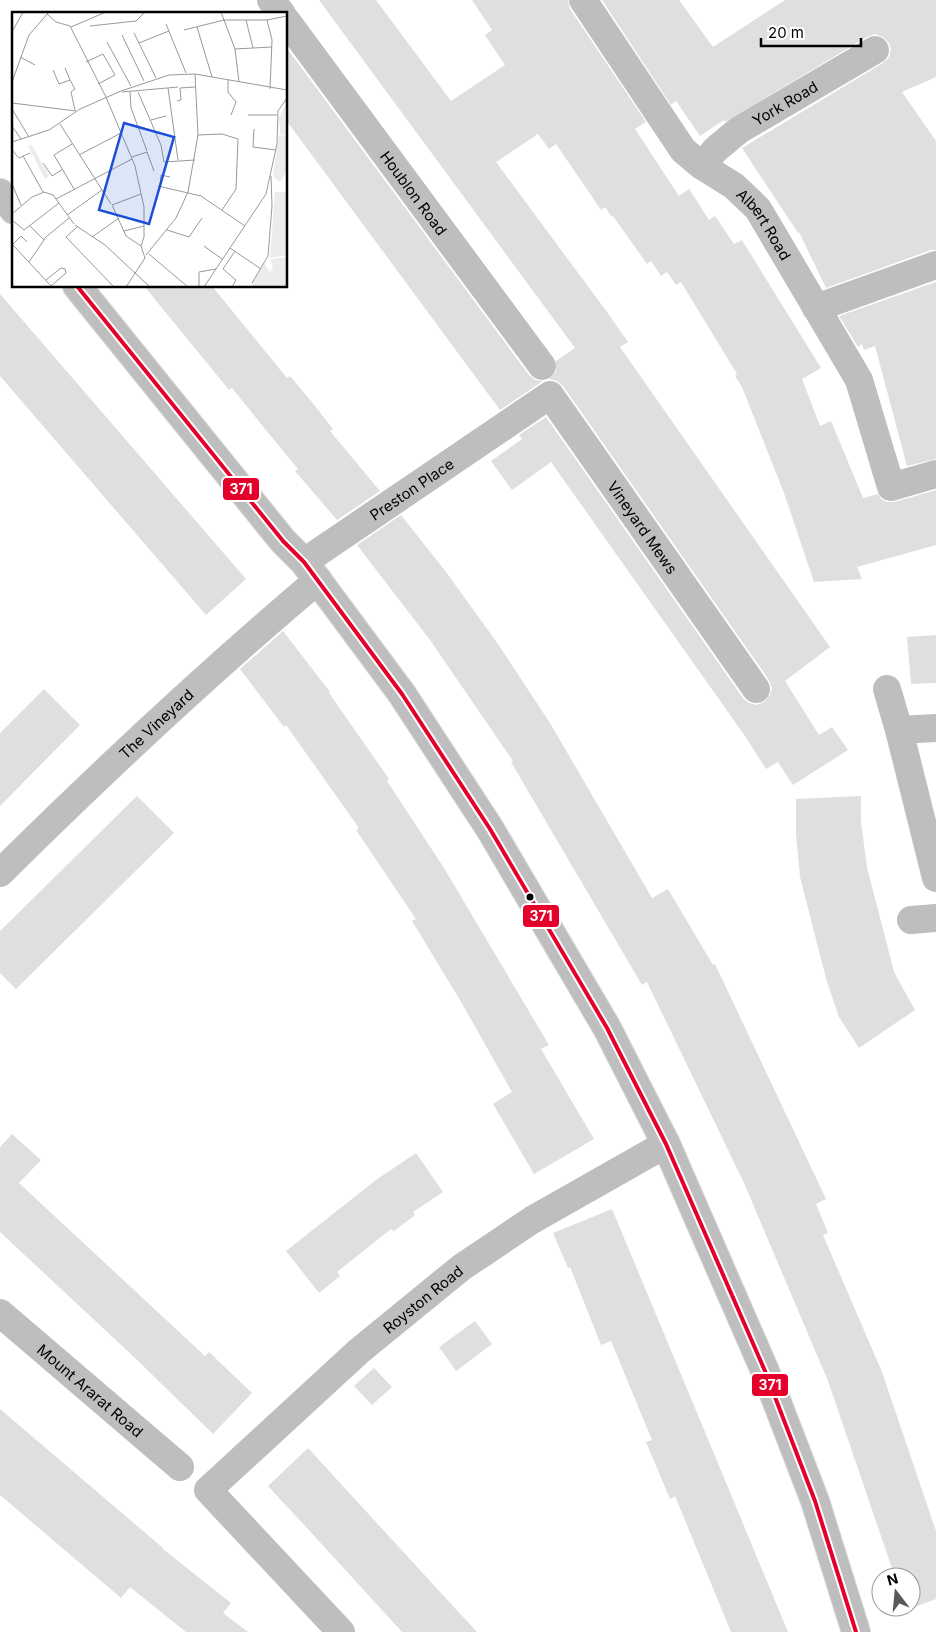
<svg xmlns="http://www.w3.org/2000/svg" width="936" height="1632" font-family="Inter,sans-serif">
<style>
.building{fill:#dfdfdf}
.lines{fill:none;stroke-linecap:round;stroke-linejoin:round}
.major-casing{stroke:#dbdbdb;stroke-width:30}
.minor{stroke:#bebebe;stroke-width:28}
.major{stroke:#bebebe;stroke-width:28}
.bus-1-casing{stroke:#fff;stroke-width:8}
.bus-1{stroke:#e4002b;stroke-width:4}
.bus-dot{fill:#000;stroke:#fff;stroke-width:2}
.labels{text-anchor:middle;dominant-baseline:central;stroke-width:4.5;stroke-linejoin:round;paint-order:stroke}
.street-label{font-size:15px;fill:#000;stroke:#fff}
.inset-road{fill:none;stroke:#999;stroke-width:1}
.view{fill:#1d4ed8;fill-opacity:0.15;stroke:#1d4ed8;stroke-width:2.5}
.inset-edge{fill:none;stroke:#000;stroke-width:2.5}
.line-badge{stroke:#fff;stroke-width:2}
.badge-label{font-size:14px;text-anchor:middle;font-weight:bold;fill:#fff}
</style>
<rect width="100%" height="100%" fill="#fff"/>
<path class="building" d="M319,0h57l75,101 54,-36 -20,-30 7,-5 -20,-30h96l2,9 76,113 -11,7 44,67 10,-7 20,31 6,-4 19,28 8,-4 79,128 -19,11 18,47 11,-5 32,77 15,-4 3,5 6,3h8l41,-12v55l-79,22 5,12 -48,3 -30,-89 -42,-106 -7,-11 2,-2 -56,-92 -5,3 -9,-13 -6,4 -10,-15 -4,3 -34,-48 -1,1 -7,-10 -4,3 -45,-66 -7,5 -11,-15 -42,28 111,150 21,30 -8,5 210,300 -45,34 34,54 13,-8 16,23 -55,35 -15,-23 -12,7 -21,-33 -194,-274 -39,28 -21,-29 31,-22 -3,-4 27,-18 197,281 6,5 8,2 8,-4 5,-6 2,-7 -3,-8 -206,-294 -6,-5 -8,-2 7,-7v-11l19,-13z
M602,0h77l34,47 72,-47h151v77l-34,15 34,49v109h-5l-105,38 -27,-56 -1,1 -56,-85 141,-85 6,-6 2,-8 -2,-6 -6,-6 -8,-3 -8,3 -142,85 -1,-2 -24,16 -24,-35 -5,4z
M286,47l243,328 6,5 8,1 -43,29 -214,-290z
M936,282v177l-29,7 -32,-120 -11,4 -2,-6 -4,3 -19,-31z
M144,286h68l75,92 3,-2 21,25 22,28 -3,2 50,60 -43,29 -42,-49 3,-2 -28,-34 -38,-47 -3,2z
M0,294l246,285 -40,36 -206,-239z
M401,515l45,57 52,72 52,79 102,175 16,-9 45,76 2,-1 111,235 -10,5 12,29 -5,2 59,137 54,159v68l-30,11 -1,-3h6v-30h-16l-67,-196 -84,-198 -97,-201 -5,3 -131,-223 2,-1 -83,-121 -73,-95z
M283,631l47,61 -1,1 60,86 -2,2 57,87 105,177 -8,4 53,90 -60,35 -41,-70 19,-12 -52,-92 -48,-79 4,-2 -60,-89 3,-2 -73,-103 -2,2 -44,-58z
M936,635v48l-25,1 -4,-47z
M44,689l36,36 -80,81v-73z
M137,796l37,37 -158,156 -16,-16v-42z
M861,796v26l6,45 27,105 21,38 -56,38 -20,-31 -12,-35 -27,-105 -4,-43v-35z
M12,1134l29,26 -22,23 186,173 4,-4 43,41 -39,41 -79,-77 -134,-125v-85z
M416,1153l27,39 -30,20 2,3 -21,16 -3,-2 -54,43 3,4 -21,17 -33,-42 90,-71z
M612,1209l88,211 88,212h-57l-56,-136 -5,3 -24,-57 6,-2 -41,-99 -10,4 -31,-78 -2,1 -15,-35z
M475,1321l17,23 -36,27 -17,-24z
M374,1368l18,19 -20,18 -18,-19z
M0,1409l163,139v1l68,54 -8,10 25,19h-62l-56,-45 -9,11 -121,-103z
M308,1448l144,157 25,27h-75l-85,-93 -49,-53z"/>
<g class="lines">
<g class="major-casing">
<path id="major" d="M0,193l14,17
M77,286l206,255 21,21 98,132 88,135 117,199 59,116 99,227 50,130 41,131"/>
</g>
<g class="minor">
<path d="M271,0l11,14"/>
<path id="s1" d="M583,0l100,150 19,16 32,20 24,23 101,171 32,107 45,-13"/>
<path id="s2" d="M286,20l256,346"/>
<path id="s3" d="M702,166l13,-16 24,-20 136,-80"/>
<path d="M816,308l120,-43"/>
<path id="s4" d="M304,562l246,-167 206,294"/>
<path d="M887,689l12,41"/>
<path d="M936,728l-37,2 37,148"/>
<path id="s5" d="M0,873c102,-101 208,-200 318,-293"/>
<path d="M911,920l25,-2"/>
<path id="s6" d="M0,1313l180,154"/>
<path id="s7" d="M341,1632l-133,-142 151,-139 103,-84 70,-47 134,-76"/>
</g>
<use href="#major" class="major"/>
<g class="bus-1-casing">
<path id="bus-1" d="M77,286l206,255 21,21 98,132 88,135 117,199 59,116 99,227 50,130 41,131"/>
</g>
<use href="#bus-1" class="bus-1"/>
</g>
<circle class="bus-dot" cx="530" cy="897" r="4.5"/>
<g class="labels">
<g class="street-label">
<text stroke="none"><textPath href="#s3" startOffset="105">York Road</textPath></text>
<text stroke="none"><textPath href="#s2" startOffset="215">Houblon Road</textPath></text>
<text stroke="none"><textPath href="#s1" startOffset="292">Albert Road</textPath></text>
<text stroke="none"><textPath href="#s4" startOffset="130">Preston Place</textPath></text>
<text stroke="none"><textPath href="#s4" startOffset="459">Vineyard Mews</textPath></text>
<text stroke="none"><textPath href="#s5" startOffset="216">The Vineyard</textPath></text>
<text stroke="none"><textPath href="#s7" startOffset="482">Royston Road</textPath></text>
<text stroke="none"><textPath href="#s6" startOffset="119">Mount Ararat Road</textPath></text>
</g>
</g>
<g transform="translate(12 12)">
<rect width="275" height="275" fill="#fff"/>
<path d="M273,93v30l-5,-1 -1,-17zM267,123l8,1v35l-7,11 -7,-6zM20,133l17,31 -4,3 -17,-33zM263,180h12v63l-17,3zM275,245v30h-37l14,-24 6,9 3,-5 -3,-8z" fill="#ececec"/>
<path class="inset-road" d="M209,0l14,37 4,33M35,2l9,8 14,4 36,71M234,8l7,28M255,8l5,20 -2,49M154,12l20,49M78,14l46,-5 9,-9M59,15l35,-15M185,15l15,50M172,18l40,-10h43l20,-4M0,20l11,-20M122,21l22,45M110,23l22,46M95,30l24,44M127,31l30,-12M223,37l37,-2M8,45l15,8M74,50l17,-8 12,21 -17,9M41,58l6,14 11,-4 -5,-12M216,67v13l8,10 -5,13M58,68l5,9 -4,3 4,18M0,70l17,-47 20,-23M156,76l10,72M110,80l56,-5M118,80l1,16 16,43M126,80l23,53 3,17 31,-2M94,85l29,69 9,41v30l-3,9 4,12 -19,29M165,89l4,-1 -1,-12 15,-1M0,91l64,8M0,97l17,28M236,103h29M139,108l15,-4M48,112l51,80M0,114l9,13M242,117l-1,18 23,3M186,123l24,-1 16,5 -2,50 -14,21M0,130l37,-12 31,-21 41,-18 48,-16 26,-1 92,16M60,132l-18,11 20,34M0,138l7,8 11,-5M67,143l42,-22M11,144l20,36M120,145l15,-5 7,19M31,151l9,13 11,-7M0,172l9,21M146,174l43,10 44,30M148,174l1,-11 9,2M44,187l76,-40M0,202l20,-17 12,-5 9,3 21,29M55,203l35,-25M0,208l12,10 35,-27M63,213l30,20 45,42M18,214l14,14M65,215l-11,10 48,50M155,218l22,7 13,-19M112,219l20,-5M80,225l27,-19M0,232l40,43M0,233l9,-9 6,6M129,234l-15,-10 -14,-31 29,-11M192,234l18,13M218,236l31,21M137,242l39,33M134,243l30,-37 12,-26 10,-57 -3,-61M17,250l17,-25 23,-19M34,268l15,-12 4,1 1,4 -15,13M240,271l16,-27 4,-50 -1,-30M187,275v-15l17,-3M192,275l62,-93 11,-50 1,-33 9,-13M220,275l4,-7 -13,-11 12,-18"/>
<path class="view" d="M112,111l50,14 -25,87 -50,-14z"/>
<rect width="275" height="275" class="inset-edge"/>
</g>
<g class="line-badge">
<rect x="222" y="477" width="38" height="24" rx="5" fill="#e4002b"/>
<rect x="522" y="904" width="38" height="24" rx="5" fill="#e4002b"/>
<rect x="751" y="1373" width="38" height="24" rx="5" fill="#e4002b"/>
</g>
<g class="badge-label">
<text x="241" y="494">371</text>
<text x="541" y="921">371</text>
<text x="770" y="1390">371</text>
</g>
<g transform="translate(896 1592) rotate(344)"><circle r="24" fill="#ffffff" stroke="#999999"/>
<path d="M0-4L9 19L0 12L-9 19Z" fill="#595959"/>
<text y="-8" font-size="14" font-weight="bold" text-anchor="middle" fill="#000000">N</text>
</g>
<path d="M761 38v8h100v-8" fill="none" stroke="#000000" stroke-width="2.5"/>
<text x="768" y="38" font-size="15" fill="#000000" stroke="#ffffff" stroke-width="4" paint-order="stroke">20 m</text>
</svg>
